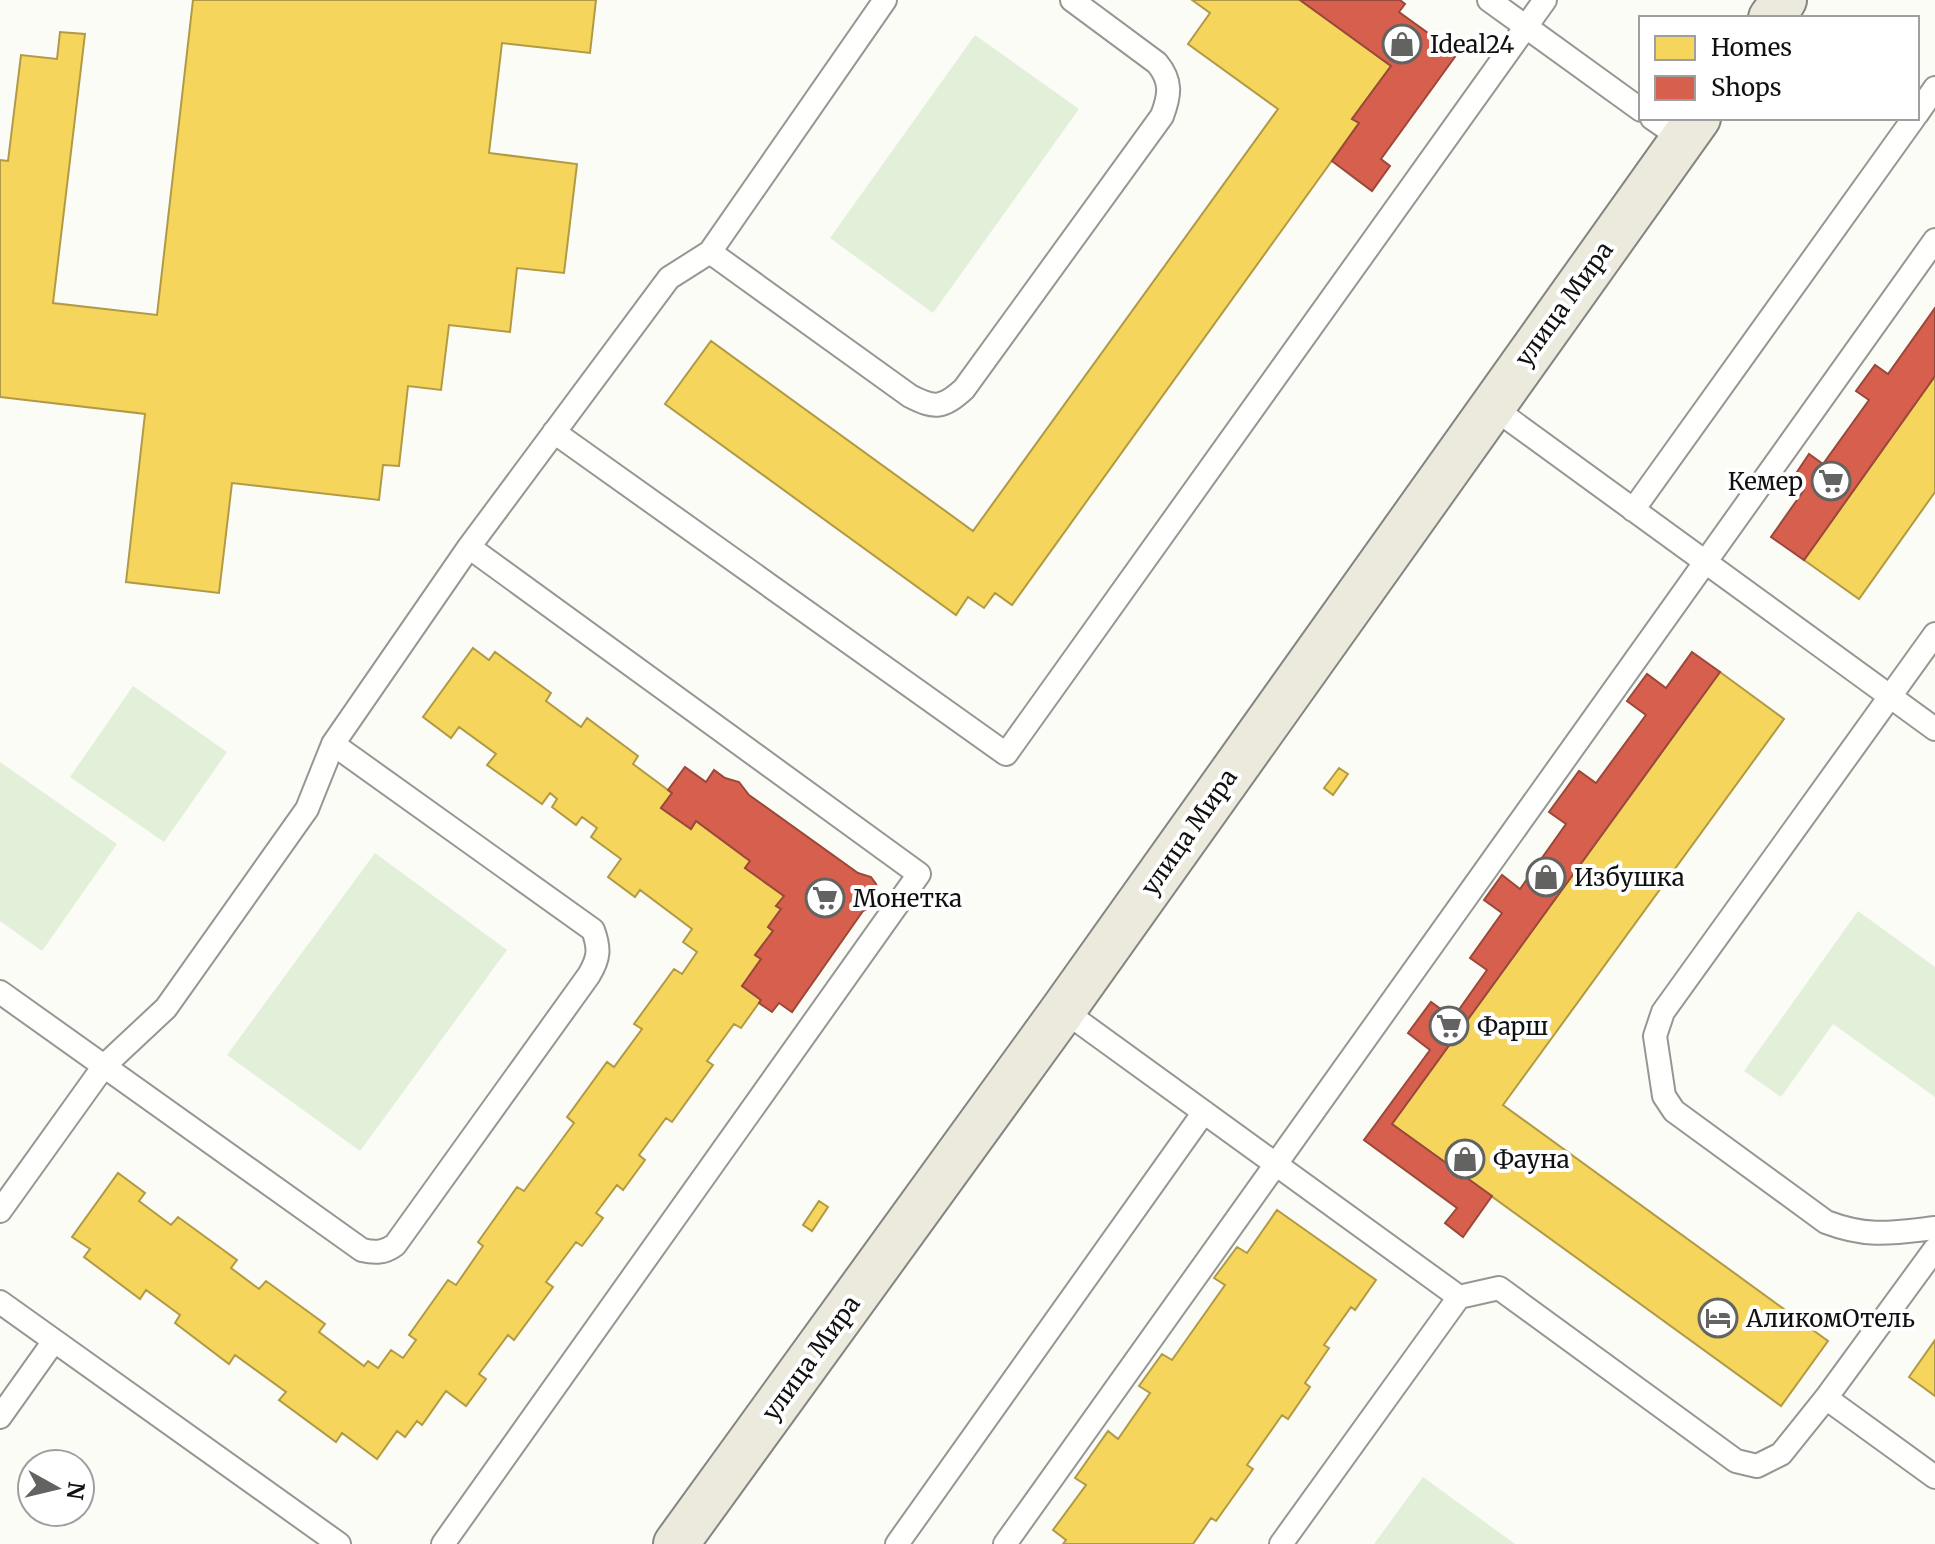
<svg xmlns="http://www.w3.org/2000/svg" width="1935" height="1544" font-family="Merriweather,serif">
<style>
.green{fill:#e2efd9}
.homes{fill:#f6d55c;stroke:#b19a45;stroke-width:2}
.shops{fill:#d6604d;stroke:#9b483b;stroke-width:2}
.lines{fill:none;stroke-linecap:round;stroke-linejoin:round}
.lane-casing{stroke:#969694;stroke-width:26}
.primary-casing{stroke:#848481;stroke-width:48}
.lane{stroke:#fffffe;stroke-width:22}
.primary{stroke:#ebeadd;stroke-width:44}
.labels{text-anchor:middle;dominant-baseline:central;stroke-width:8;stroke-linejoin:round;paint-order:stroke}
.poi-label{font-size:24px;fill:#101010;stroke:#fff;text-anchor:start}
.street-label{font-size:24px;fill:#101010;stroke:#fff}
</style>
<rect width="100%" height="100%" fill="#fcfcf7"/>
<path class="green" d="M975,35l104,74 -146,204 -103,-75z
M133,686l94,66 -63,90 -94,-65z
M0,762l117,82 -75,107 -42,-30z
M375,853l132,97 -147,201 -133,-96z
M1858,911l77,56v130l-102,-73 -52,73 -37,-26z
M1423,1477l92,67h-141z"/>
<path class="homes" d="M193,0h403l-6,53 -88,-10 -13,110 88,11 -13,109 -47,-5 -7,64 -61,-7 -8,65 -33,-4 -9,80 -16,-1 -4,35 -147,-17 -13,110 -93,-11 19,-168 -145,-17v-237l8,1 13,-106 36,4 3,-27 25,2 -32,269 104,12z
M1192,0h108l91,66 -39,53 7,4 -347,482 -17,-12 -11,15 -16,-11 -12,18 -291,-211 46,-63 262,190 305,-422 -90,-65 22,-31z
M1935,376v116l-76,107 -55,-39z
M473,648l16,12 6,-8 56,41 -5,8 35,26 6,-9 51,38 -5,8 39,29 -11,15 30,21 5,-8 54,40 -5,7 39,28 -8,10 5,3 -13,18 5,4 -18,24 6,4 -19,27 19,14 -20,28 -7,-4 -27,37 6,4 -41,57 -6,-4 -27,37 6,5 -22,30 -6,-5 -21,28 7,5 -21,28 -6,-4 -30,40 7,5 -39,53 -6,-5 -29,39 7,5 -20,27 -20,-15 -24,34 -5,-4 -12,16 -8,-6 -20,28 -35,-26 -6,9 -57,-42 7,-8 -51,-37 -6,9 -54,-41 5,-8 -34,-25 -6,9 -56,-42 6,-8 -18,-12 46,-64 27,20 -6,8 32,24 7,-8 59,43 -6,8 28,21 7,-8 59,43 -6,8 45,34 4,-5 10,7 13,-18 12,8 13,-18 -7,-5 39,-55 8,5 27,-39 -5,-4 39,-55 7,4 50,-68 -7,-6 40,-55 7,5 28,-38 -8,-5 40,-55 8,5 15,-22 -14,-10 9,-13 -52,-39 -5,7 -27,-20 13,-18 -30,-22 6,-9 -15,-11 -6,8 -24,-18 5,-8 -7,-6 -8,11 -55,-39 9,-11 -37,-27 -8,11 -28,-21z
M1720,672l64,47 -281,386 325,236 -47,65 -389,-282z
M1339,768l9,6 -15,21 -9,-7z
M819,1201l9,6 -16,24 -9,-6z
M1277,1210l99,70 -21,30 -4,-3 -27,38 5,3 -24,35 5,4 -22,32 -6,-4 -35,50 6,4 -37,52 -5,-3 -18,26h-130l3,-4 -13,-10 33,-45 -11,-7 33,-47 10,8 32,-46 -11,-7 23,-32 10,6 53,-75 -11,-7 23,-31 10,6z
M1935,1340v56l-26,-19z"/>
<path class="shops" d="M1300,0h100l5,4 -6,8 58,42 -76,105 9,7 -18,25 -40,-30 27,-38 -7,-4 39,-53z
M1935,308v68l-131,184 -33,-23 33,-47 -13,-9 18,-27 14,10 46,-64 -13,-9 19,-26 13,9z
M1692,652l28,20 -328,452 100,72 -29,41 -18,-14 12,-15 -93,-68 66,-90 -22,-17 23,-31 22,16 34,-48 -17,-12 32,-45 -18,-13 18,-25 18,14 46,-65 -17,-12 30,-41 17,12 50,-68 -19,-14 20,-27 19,14z
M685,767l21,15 8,-12 11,8 14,4 10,13 109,78 13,4 5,7 2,6 -3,12 -4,5 -8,4 -71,101 -13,-9 -7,9 -13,-9 2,-3 -19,-14 19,-27 -6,-4 18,-24 -5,-4 13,-18 -5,-3 8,-10 -39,-28 5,-7 -54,-40 -5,8 -30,-21 11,-15 -4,-3z"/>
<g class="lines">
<g class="lane-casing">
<path id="lane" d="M885,0l-175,252 200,144c25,13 33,12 54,-7l198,-273c8,-21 10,-35 -5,-53l-85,-63
M1489,0l152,110
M1917,114l18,-26
M1652,118l30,21
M1491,406l444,323
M554,432l452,322 539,-754
M1633,510l281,-392
M1935,634l-272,378 -8,24 9,60 10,15 152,111c42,16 66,11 109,6
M0,992l362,258c13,3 22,3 33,-5l194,-270c10,-17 11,-26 4,-45l-260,-186
M1063,1010l396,287 -178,247
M0,1211l104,-145 62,-58 141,-199 26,-65 136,-197 200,-269 41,-26
M1459,1297l40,-9 237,173 21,5 24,-12 45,-56 109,-149
M0,1302l339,242
M1826,1398l109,79
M0,1417l54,-76
M443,1544l476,-670 -450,-327
M897,1544l307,-432
M1005,1544l930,-1304"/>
</g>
<g class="primary-casing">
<path id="primary" d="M1771,18l13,-18
M676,1544l387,-534 635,-892"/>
</g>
<use href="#lane" class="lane"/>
<use href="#primary" class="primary"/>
</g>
<defs>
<g id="shop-ring" transform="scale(2)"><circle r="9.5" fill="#fff" stroke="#636361" stroke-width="1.5"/><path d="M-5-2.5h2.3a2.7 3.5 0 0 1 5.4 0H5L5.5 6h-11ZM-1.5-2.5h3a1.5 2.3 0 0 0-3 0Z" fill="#636361"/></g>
<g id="supermarket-ring" transform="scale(2)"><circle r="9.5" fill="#fff" stroke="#636361" stroke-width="1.5"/><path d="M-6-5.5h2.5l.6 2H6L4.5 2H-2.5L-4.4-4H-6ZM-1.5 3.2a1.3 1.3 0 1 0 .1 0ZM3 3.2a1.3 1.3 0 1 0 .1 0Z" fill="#636361"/></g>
<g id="hotel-ring" transform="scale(2)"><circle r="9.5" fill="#fff" stroke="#636361" stroke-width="1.5"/><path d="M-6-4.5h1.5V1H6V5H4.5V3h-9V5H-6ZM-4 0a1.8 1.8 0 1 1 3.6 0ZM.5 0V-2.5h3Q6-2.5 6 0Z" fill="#636361"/></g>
</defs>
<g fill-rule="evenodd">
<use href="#shop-ring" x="1402" y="44"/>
<use href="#supermarket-ring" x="1831" y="481"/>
<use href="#shop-ring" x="1546" y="877"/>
<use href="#supermarket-ring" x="825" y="898"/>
<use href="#supermarket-ring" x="1449" y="1026"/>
<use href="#shop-ring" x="1465" y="1159"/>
<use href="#hotel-ring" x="1718" y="1318"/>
</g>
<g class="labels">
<g class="poi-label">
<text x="1430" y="44">Ideal24</text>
<text x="1803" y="481" text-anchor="end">Кемер</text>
<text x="1574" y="877">Избушка</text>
<text x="853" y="898">Монетка</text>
<text x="1477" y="1026">Фарш</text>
<text x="1493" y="1159">Фауна</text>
<text x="1746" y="1318">АликомОтель</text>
</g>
<g class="street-label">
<text transform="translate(1564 304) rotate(-54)">улица Мира</text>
<text transform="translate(1189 832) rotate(-55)">улица Мира</text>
<text transform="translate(811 1358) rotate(-54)">улица Мира</text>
</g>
</g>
<rect x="1639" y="16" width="280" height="104" fill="#ffffff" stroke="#9f9f9f" stroke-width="2"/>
<rect x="1655" y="36" width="40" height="24" fill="#f6d55c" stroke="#9f9f9f" stroke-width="2"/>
<text x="1711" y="56" font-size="24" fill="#101010">Homes</text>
<rect x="1655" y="76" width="40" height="24" fill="#d6604d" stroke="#9f9f9f" stroke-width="2"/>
<text x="1711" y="96" font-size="24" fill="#101010">Shops</text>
<g transform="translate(56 1488) rotate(98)"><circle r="38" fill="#ffffff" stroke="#9f9f9f" stroke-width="2"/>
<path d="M0-6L14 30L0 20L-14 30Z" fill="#636361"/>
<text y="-12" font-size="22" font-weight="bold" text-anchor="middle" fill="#101010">N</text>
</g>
</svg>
